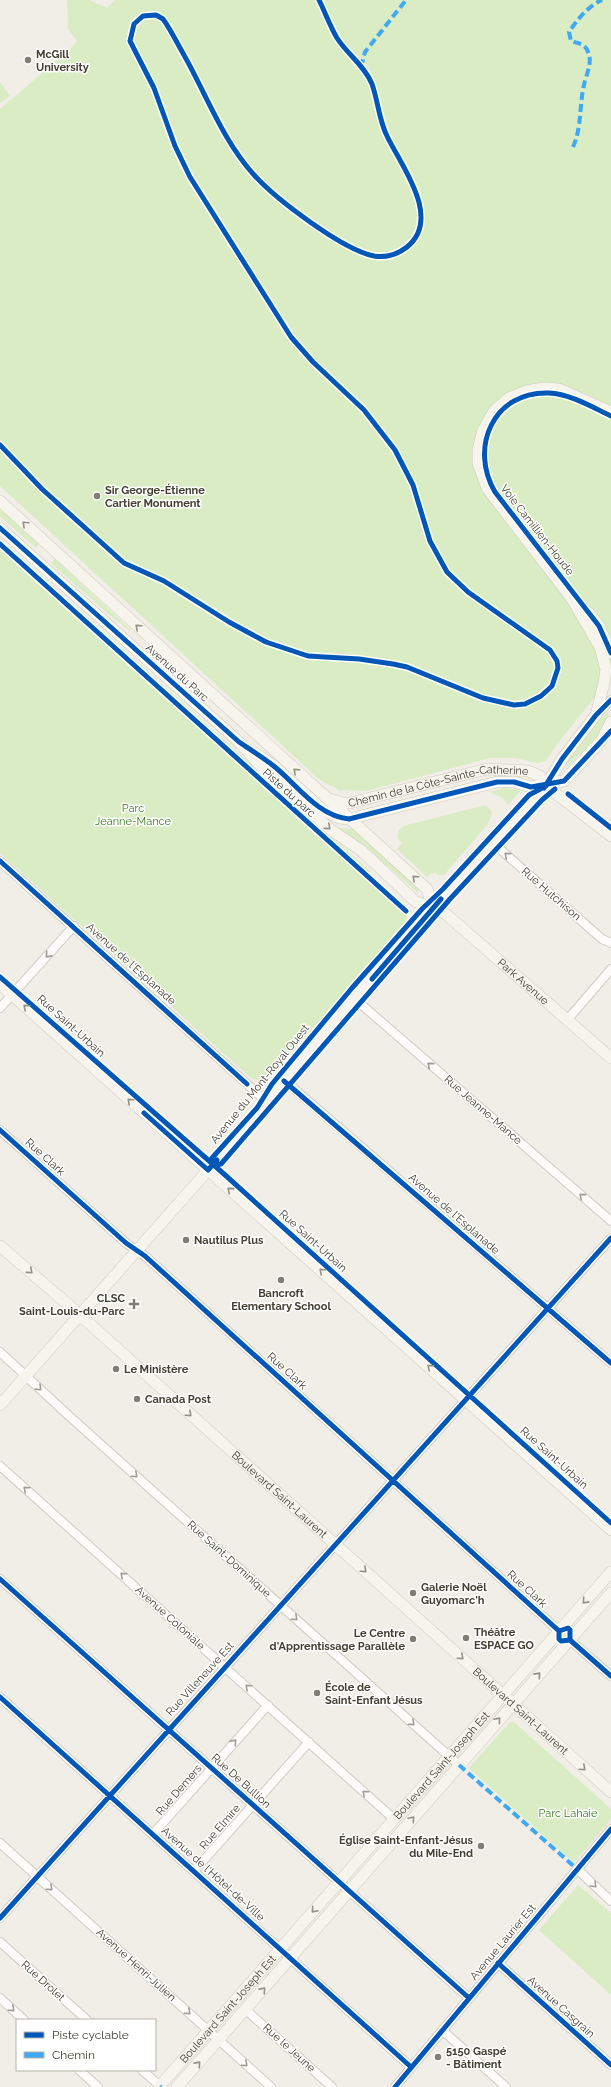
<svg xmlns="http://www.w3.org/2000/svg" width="611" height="2087" font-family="Raleway,sans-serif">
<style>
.green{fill:#d9ecc4}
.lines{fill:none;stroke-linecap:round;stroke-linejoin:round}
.street-casing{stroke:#cecbc4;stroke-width:10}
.secondary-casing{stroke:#cfccbc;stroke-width:12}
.street{stroke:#fdfcfb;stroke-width:8}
.secondary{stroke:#f6f4ed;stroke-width:11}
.quiet{stroke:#3fa9f5;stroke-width:4;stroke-dasharray:8 4;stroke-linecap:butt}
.cycleway-casing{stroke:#fff;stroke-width:8}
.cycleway{stroke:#0057b8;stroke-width:5}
.oneway{stroke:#959187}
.oneway2{stroke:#a19e97}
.poi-dot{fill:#817d72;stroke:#fff;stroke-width:1.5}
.labels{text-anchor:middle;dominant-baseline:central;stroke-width:3;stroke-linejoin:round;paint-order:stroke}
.poi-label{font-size:11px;font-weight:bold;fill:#454033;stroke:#fff;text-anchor:start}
.street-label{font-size:11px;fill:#454033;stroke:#fff}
.park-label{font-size:11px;fill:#3b7b22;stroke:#fff}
</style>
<rect width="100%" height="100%" fill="#f0eee6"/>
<path class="green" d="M67,0h22l18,8 8,-8h496v677l-54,67 -11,17 -8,2 -23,-5h-25l-124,33 -24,-1 1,2 -23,-12 -320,-294v-377l68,-58 9,-10 -9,-12z
M0,82l10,14 -10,7z
M0,509l39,35 -3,4 -36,-32z
M0,538l371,334 -7,6 25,22 6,-5c13,10 15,21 7,35l-135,149 -11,1 -5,-2 -251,-225z
M55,559l75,70v2l-24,-19 -55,-49z
M607,712l2,2c-4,20 -26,36 -40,51l-4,1 -1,-2 20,-27z
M503,788l18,2 -13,15 -5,-7 -13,-6z
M486,805l5,5 1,4 -5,11 -43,50h-6l-4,-3 -7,5 -30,-28 5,-6 -5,-5 2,-8 4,-4z
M340,828l14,1 65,61 -2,2 -54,-47 -24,-15z
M510,1722h4l97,87v10l-37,44 -105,-95z
M578,1885l33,28v82l-72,-65z"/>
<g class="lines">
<g class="street-casing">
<path id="street" d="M596,715l15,-15
M493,843l109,96 9,4
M0,861l267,241
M355,999l256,222
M0,1008l74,-82
M568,1019l43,-50
M284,1080l327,283
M0,1130l126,113 19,13 414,375
M0,1352l68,63 391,350
M0,1466l394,353
M0,1579l469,419
M570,1640l41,36
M0,1697l411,370
M153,1834l115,-129
M0,1843l271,244
M577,1869l34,32
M194,1871l115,-129
M0,1918l611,-680
M0,1942l87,78
M498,1963l113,102
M0,1998l24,22
M246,2010l86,77
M442,2030l64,57
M79,2070l19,17
M142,2070l18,16
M395,2087l216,-258"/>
</g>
<g class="secondary-casing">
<g id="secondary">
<path d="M0,501l427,388 6,18"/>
<path id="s1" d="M0,528l239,214 28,31 64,57 31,21 54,51 17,5 14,8 164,143"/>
<path d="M588,612l11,14 12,27"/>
<path d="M255,753l19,13 50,45 15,7 10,1 148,-37h17l17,5 33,-6 37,-40 10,-19"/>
<path id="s2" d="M329,799l14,4h7l137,-34 41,2 12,5 6,10 65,50"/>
<path d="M0,984l611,546"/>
<path id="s3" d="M0,1246l71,61 540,485"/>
<path d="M0,1405l218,-246 228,-266 100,-107 16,-27 34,-44 8,-32 2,-14 -6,-22 -28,-48 -85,-111 -9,-25v-13l5,-20 11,-19 15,-13 17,-7 17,-3 16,1 52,23"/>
<path id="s4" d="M159,2087l452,-515"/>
<path d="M177,2087l434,-494"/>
</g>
</g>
<use href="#street" class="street"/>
<use href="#secondary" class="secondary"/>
<path class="quiet" d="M361,67l4,-15 41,-52
M573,147c9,-20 6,-41 11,-62 2,-10 9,-23 4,-33 -3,-9 -9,-8 -17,-11l-2,-9c8,-12 19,-26 33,-32
M459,1765l118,104
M160,2086l1,1"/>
<g class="cycleway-casing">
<path id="cycleway" d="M611,416c-19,-9 -41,-22 -62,-23 -56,-2 -80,55 -54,99l104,134 12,27
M0,445l42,44 82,74 40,18 65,41 37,20 42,14 51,3 34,5 14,3 76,31 31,7 11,-1 16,-8 11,-10 6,-18 -1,-7 -7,-11 -82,-58 -21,-20 -17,-31 -17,-56 -18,-35 -31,-40 -51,-48 -22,-25 -101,-160 -15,-31 -21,-58 -24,-47 4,-17 9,-8 13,-1 7,4c8,11 14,24 21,36 23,41 39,86 71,121 22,24 88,74 119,80 12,2 24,-2 33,-9 36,-29 -7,-83 -20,-111 -8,-16 -9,-35 -15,-52 -7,-18 -25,-30 -35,-46 -7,-12 -12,-26 -18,-38
M0,528l239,214c12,8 25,16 36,25 23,19 43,49 74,52l148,-37h17l17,5 33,-6 47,-50
M0,544l406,367
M546,786l-17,9 -86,94 -21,20 -70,79 -80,96 -15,24 -45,50 1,7 8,-1 229,-265 92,-99 13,-11
M544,788l18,-29 34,-44 15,-15
M568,794l43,34
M0,861l247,223
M0,977l224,197 387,349
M372,979l69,-80
M284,1081l327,282
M144,1113l64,57 9,-10
M0,1130l126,113 19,13 414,375v8l2,2 9,-1
M0,1579l469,419
M559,1631l9,-3 2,2v10l41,36
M0,1697l411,370
M0,1918l611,-680
M498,1963l113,102
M395,2087l216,-258"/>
</g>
<use href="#cycleway" class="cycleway"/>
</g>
<defs><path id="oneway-chevron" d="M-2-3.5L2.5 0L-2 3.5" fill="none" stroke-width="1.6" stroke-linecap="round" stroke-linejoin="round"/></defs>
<g class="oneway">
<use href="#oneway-chevron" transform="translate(25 524) rotate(-137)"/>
<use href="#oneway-chevron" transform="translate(138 627) rotate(-138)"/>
<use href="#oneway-chevron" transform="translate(296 771) rotate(-138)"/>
<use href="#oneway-chevron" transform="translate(328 827) rotate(41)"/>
<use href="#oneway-chevron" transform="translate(415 878) rotate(-138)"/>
<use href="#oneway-chevron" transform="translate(26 1007) rotate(-138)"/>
<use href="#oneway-chevron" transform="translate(130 1101) rotate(-138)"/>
<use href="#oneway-chevron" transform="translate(230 1190) rotate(-139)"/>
<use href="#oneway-chevron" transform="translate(30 1271) rotate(41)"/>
<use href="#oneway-chevron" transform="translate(322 1271) rotate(-138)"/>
<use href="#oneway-chevron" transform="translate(430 1367) rotate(-138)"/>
<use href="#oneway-chevron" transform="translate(189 1414) rotate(42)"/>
<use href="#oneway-chevron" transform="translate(364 1570) rotate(42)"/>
<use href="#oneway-chevron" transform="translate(585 1601) rotate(132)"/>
<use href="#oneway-chevron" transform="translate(461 1657) rotate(42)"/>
<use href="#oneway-chevron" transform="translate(538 1675) rotate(-48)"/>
<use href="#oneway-chevron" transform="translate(498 1720) rotate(-49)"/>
<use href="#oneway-chevron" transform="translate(583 1768) rotate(42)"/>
<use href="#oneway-chevron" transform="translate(412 1819) rotate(-49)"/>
<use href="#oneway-chevron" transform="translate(314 1910) rotate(131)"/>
<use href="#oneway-chevron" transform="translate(263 1990) rotate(-48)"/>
<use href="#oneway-chevron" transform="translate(198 2064) rotate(-48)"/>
</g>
<g class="oneway2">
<use href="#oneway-chevron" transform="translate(507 855) rotate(-139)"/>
<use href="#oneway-chevron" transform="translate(48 955) rotate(132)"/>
<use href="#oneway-chevron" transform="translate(430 1065) rotate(-139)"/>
<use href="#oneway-chevron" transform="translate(582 1196) rotate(-139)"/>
<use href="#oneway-chevron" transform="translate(39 1388) rotate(44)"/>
<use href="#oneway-chevron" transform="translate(135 1475) rotate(42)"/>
<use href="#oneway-chevron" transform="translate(26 1489) rotate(-138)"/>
<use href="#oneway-chevron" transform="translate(123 1575) rotate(-138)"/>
<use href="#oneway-chevron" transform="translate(295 1618) rotate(42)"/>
<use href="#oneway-chevron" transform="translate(248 1687) rotate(-138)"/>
<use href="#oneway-chevron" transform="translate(412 1723) rotate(42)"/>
<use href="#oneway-chevron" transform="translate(234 1742) rotate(-48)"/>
<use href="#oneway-chevron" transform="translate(365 1793) rotate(-138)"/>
<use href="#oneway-chevron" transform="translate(594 1885) rotate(46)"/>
<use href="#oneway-chevron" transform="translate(50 1888) rotate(42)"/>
<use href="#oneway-chevron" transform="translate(12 2009) rotate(42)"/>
<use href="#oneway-chevron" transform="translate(188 2012) rotate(42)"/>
<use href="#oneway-chevron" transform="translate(245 2064) rotate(42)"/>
</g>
<g class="poi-dot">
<circle cx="28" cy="60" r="4"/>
<circle cx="97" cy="496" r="4"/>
<circle cx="186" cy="1240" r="4"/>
<circle cx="281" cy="1280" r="4"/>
<path d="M132 1298h4v4h4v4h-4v4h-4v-4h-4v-4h4z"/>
<circle cx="116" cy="1369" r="4"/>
<circle cx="137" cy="1399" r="4"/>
<circle cx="413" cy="1593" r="4"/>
<circle cx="466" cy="1638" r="4"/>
<circle cx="413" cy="1639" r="4"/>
<circle cx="317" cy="1693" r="4"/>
<circle cx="481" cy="1846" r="4"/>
<circle cx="438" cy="2057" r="4"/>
</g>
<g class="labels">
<g class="poi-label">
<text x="36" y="54">McGill<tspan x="36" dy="13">University</tspan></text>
<text x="105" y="490">Sir George-Étienne<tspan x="105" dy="13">Cartier Monument</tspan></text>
<text x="194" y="1240">Nautilus Plus</text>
<text x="281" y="1293" text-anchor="middle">Bancroft<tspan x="281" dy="13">Elementary School</tspan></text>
<text x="125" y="1298" text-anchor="end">CLSC<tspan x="125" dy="13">Saint-Louis-du-Parc</tspan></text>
<text x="124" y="1369">Le Ministère</text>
<text x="145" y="1399">Canada Post</text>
<text x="421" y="1587">Galerie Noël<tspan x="421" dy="13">Guyomarc'h</tspan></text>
<text x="474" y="1632">Théâtre<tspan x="474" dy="13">ESPACE GO</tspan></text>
<text x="405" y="1633" text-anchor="end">Le Centre<tspan x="405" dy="13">d'Apprentissage Parallèle</tspan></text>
<text x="325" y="1687">École de<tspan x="325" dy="13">Saint-Enfant Jésus</tspan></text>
<text x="473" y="1840" text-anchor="end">Église Saint-Enfant-Jésus<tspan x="473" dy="13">du Mile-End</tspan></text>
<text x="446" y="2051">5150 Gaspé<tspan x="446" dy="13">- Bâtiment</tspan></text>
</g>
<g class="street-label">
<text transform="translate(537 530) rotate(52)">Voie Camillien-Houde</text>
<text transform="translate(177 673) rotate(42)">Avenue du Parc</text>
<text stroke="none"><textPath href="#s2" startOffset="112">Chemin de la Côte-Sainte-Catherine</textPath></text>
<text transform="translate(289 793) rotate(42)">Piste du parc</text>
<text transform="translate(551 894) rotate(41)">Rue Hutchison</text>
<text transform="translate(131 964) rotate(42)">Avenue de l'Esplanade</text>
<text stroke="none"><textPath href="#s1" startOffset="695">Park Avenue</textPath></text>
<text transform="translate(71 1026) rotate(42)">Rue Saint-Urbain</text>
<text transform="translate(260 1084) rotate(-51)">Avenue du Mont-Royal Ouest</text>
<text transform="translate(483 1110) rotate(41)">Rue Jeanne-Mance</text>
<text transform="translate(45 1157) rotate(42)">Rue Clark</text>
<text transform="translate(454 1214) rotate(41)">Avenue de l'Esplanade</text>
<text transform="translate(313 1241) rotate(42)">Rue Saint-Urbain</text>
<text transform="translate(287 1371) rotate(42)">Rue Clark</text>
<text transform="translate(554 1458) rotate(42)">Rue Saint-Urbain</text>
<text stroke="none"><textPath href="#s3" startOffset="374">Boulevard Saint-Laurent</textPath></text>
<text transform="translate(229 1559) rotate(42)">Rue Saint-Dominique</text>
<text transform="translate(527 1589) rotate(42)">Rue Clark</text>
<text transform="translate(170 1618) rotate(42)">Avenue Coloniale</text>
<text transform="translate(200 1679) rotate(-48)">Rue Villeneuve Est</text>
<text stroke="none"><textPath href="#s3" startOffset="698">Boulevard Saint-Laurent</textPath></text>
<text stroke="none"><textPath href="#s4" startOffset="428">Boulevard Saint-Joseph Est</textPath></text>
<text transform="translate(241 1781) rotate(42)">Rue De Bullion</text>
<text transform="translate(179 1790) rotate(-49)">Rue Demers</text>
<text transform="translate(220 1827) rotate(-49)">Rue Elmire</text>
<text transform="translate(213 1874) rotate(42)">Avenue de l'Hôtel-de-Ville</text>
<text transform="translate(503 1942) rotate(-50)">Avenue Laurier Est</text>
<text transform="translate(136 1965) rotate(42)">Avenue Henri-Julien</text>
<text transform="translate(43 1981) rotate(42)">Rue Drolet</text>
<text transform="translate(561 2007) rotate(42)">Avenue Casgrain</text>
<text stroke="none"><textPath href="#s4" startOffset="104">Boulevard Saint-Joseph Est</textPath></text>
<text transform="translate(289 2048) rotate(42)">Rue le Jeune</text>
</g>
<g class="park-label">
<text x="133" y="808">Parc<tspan x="133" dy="13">Jeanne-Mance</tspan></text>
<text x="568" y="1813">Parc Lahaie</text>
</g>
</g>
<rect x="16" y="2019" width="140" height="52" fill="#ffffff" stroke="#b5b3ad"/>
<rect x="24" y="2032" width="20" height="6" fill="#0057b8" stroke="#b5b3ad"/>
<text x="52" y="2039" font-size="12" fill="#454033">Piste cyclable</text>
<rect x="24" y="2052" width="20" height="6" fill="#3fa9f5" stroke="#b5b3ad"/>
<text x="52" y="2059" font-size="12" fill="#454033">Chemin</text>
</svg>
